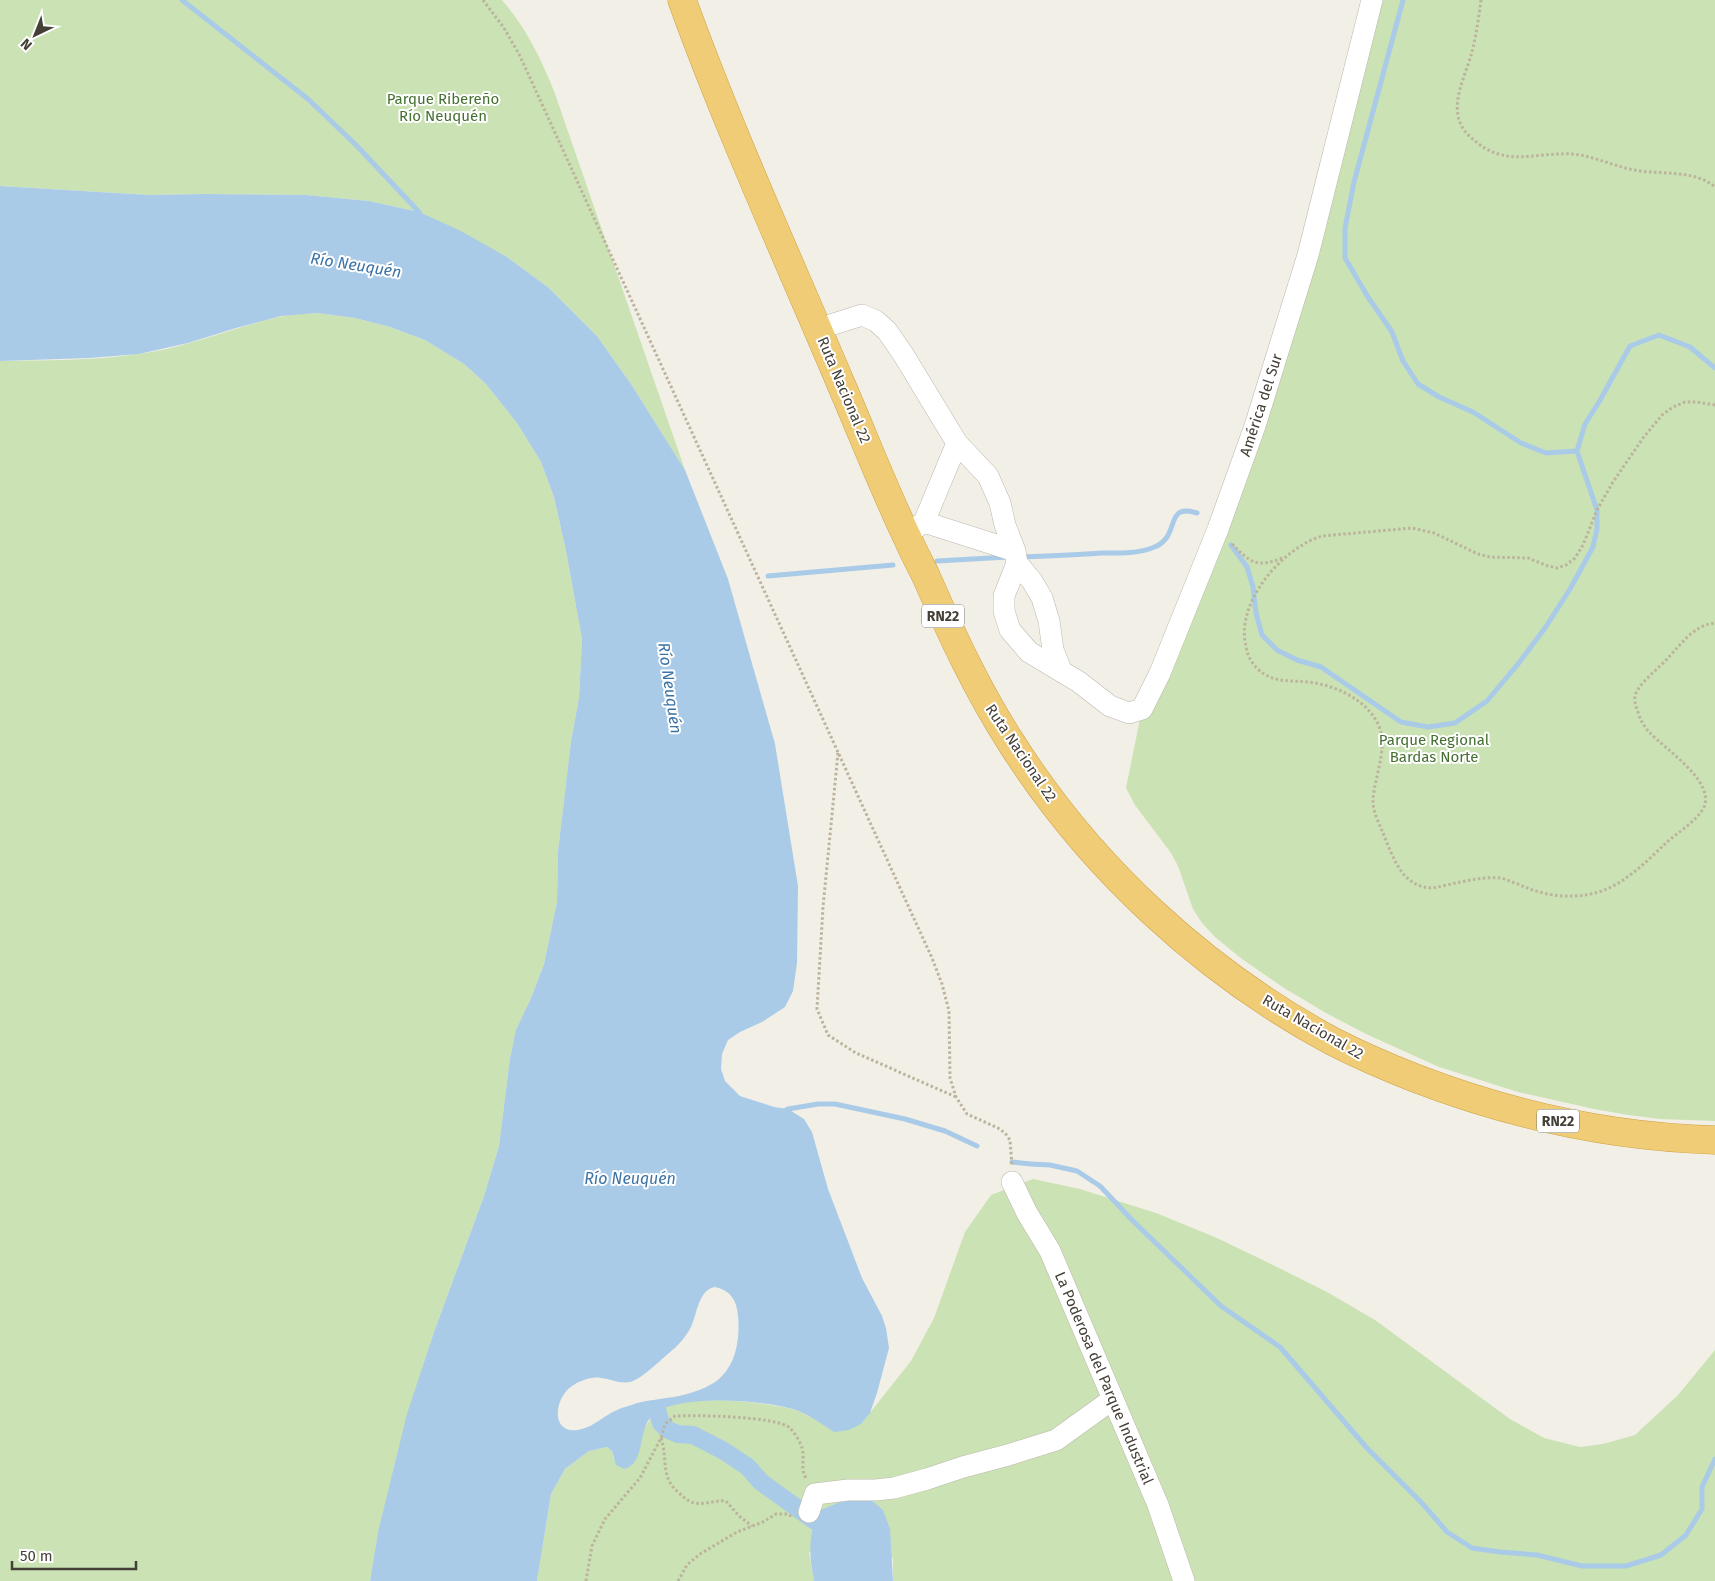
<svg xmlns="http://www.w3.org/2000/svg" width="1715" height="1581" font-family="'Fira Sans',sans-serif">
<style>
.green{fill:#cbe2b4}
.water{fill:#a9cbe8;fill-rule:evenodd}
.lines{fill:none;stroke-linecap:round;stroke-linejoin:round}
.stream{stroke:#a9cbe8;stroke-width:5}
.canal{stroke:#a9cbe8;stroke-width:18}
.minor-casing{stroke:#bcb7ab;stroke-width:22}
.highway-casing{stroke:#cda246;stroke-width:29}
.path{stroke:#bcb39d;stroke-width:3;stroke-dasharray:2.5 2.5;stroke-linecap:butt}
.minor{stroke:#fff;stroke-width:21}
.highway{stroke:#efcc75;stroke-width:28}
.labels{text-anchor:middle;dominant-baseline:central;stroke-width:4;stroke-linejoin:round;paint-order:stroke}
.shield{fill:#fff;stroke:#7c7973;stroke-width:1}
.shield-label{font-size:14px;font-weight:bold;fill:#443f37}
.park-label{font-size:15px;fill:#456f30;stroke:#fff}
.street-label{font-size:15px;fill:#443f37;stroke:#fff}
.water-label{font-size:16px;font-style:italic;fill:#3b73a4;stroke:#fff}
</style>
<rect width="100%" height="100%" fill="#f2efe7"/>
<path class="green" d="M0,0h502c24,28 38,57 52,91l131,379 -54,-86 -34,-48 -48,-48 -42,-31 -88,-45 -50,-11 -63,-6 -102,-1 -55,1 -149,-9z
M1372,0h343v1121l-55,-2 -32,-4 -34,-6 -76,-17 -79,-25 -73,-33 -40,-21 -42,-25 -42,-29 -27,-22 -13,-14 -9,-14 -15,-43 -7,-13 -36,-48 -9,-17 16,-79 76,-180z
M317,313l38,5 35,9 35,13 39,24 22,20 31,39 24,39 13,35 12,54 16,88 -3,59 -8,43 -13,110 -1,51 -13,62 -13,34 -15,33 -6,27 -11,88 -15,50 -50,136 -13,40 -43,160 -8,49h-370v-1220c46,-1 93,0 138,-7 48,-6 93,-26 141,-37 12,-3 25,-3 38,-4z
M1033,1179l47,10 76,24 61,25 54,26 56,28 48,28 135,99 34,19 36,9 23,-3 32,-9 43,-40 37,-45v231h-822v-23l-84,-6 5,29h-277l14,-87 14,-25 24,-18 18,-4 5,4 2,9c9,-10 20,-19 29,-30 5,-6 7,-13 13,-18 24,-20 110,-10 139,-2 7,2 13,7 21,9 14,3 30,3 45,5l50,-63 23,-43 31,-86 26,-37z"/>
<path class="water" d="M0,186l149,9 55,-1 102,1 63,6 50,11 40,18 48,27 42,31 48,48 34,48 54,86 43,109 47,165 23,142 -1,77 -4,28 -8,16 -23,15 -22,10 -12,8 -6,14 -1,15 4,12 15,15 34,11 14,2 16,10 8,13 16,57 34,89 20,38 4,12 3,20 -12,45 -7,20 -9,11 -12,6 -15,2c-12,-8 -23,-16 -36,-21 -28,-11 -129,-19 -148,7 -12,15 -5,46 -26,51l-8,-4 -4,-14 -5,-4 -18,4 -24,18 -14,25 -14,87h-167l8,-49 29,-118 27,-82 50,-136 15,-50 11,-88 6,-28 15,-32 13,-34 13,-62 1,-51 13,-110 8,-43 3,-59 -16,-88 -12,-54 -13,-35 -24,-39 -31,-39 -22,-20 -39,-24 -35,-13 -35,-9 -38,-5 -36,3 -45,12 -48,15 -49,11 -49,4 -90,3zM715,1287c15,3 22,13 23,29 2,20 -1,45 -16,60 -11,12 -33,18 -48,21 -13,2 -25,3 -37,6 -7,3 -15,4 -22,8 -11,5 -21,15 -33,18 -31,9 -30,-29 -10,-43 7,-5 20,-10 29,-8 10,1 18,6 29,4 13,-3 33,-25 45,-34 6,-6 12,-13 16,-21 6,-12 7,-37 24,-40z
M869,1498l14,12 7,19 3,52h-79c-5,-28 -6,-42 4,-70l25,-10z"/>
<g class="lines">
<path class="stream" d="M182,0l126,99 48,46 63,67 3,6
M1403,0l-49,182 -9,46v30l23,39 24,35 11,29 15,23 21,13 34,15 48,31 25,10 31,-2
M1231,545l16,22 6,20 3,26 6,22 15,15 20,10 24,7 80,55 27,5 27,-4 32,-22 31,-37 27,-36 25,-39 23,-42 4,-18v-19l-20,-59 8,-27 14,-22 31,-56 29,-11 31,12 25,21
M1021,557c27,-1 54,-2 81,-4 16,0 34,1 50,-5 6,-2 11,-5 15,-11 9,-14 4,-32 30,-24
M937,561l71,-4
M768,576l125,-11
M783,1112l5,-3 30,-5h17l70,15 40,12 32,15
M1012,1162l19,2 19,1 27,6 23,15 33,35 88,85 59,41 86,100 55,55 26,30 25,16 28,4 37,3 45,11h44l35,-11 25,-20 16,-26v-22l13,-28"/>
<path class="canal" d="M657,1410l4,13 7,7 10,4 15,1 31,16 24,16 13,15 54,39"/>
<g class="minor-casing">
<path id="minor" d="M818,329l44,-14 14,6 11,10 16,23 54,89 31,33 12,27 5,22 10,26 2,12 -13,33v15l6,19 19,22 50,30 31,24 19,7 13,-4 18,-36 58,-144 37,-103 53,-171 64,-255
M924,522l91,29
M906,535l18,-13 33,-79
M1017,563l15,18 10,17 7,23 4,29 8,20
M1012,1182l15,31 23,38 108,254 26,76
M809,1512l6,-18 33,-4h28l18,-2 33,-9 36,-12 45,-12 48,-15 57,-41"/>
</g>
<g class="highway-casing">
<path id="highway" d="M682,0c47,130 105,256 159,384 22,51 42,103 66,153 5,12 12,25 18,37 26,59 52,116 87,170 78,123 192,228 320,297 27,14 55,26 83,37 96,37 197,59 300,62"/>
</g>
<path class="path" d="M483,0l21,28 16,28 412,902 10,26 7,27 1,67 6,19 11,17 31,14 7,5 5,7 2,26
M1481,0c-2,17 -5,35 -9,52 -5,19 -18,44 -14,63 1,10 8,19 16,25 31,28 61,12 98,14 22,2 41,12 62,16 26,5 60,-1 81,17
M1715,405l-18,-3h-12l-12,5 -11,8 -19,23 -30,44 -16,28 -14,35 -8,13 -9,7 -9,3 -9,-2 -20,-8 -38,-1 -12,-3 -44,-21 -22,-5 -90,8c-40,12 -87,67 -76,110 1,8 5,17 12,23 14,14 31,11 50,13 26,3 56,16 69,40 13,24 -3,54 -4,79 0,11 6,22 10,32 10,24 19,55 50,55 20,-4 47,-12 67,-10 9,2 17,6 25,9 21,9 47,12 70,6 28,-7 51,-31 71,-50 12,-11 30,-21 38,-36 11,-26 -39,-58 -55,-75 -5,-6 -9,-12 -11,-20 -3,-7 -5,-14 -1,-21 7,-12 22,-23 31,-33 14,-15 26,-33 47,-35
M1232,544c19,19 24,24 51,14
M838,753l-15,154 -6,102 11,26 28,18 100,44
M661,1438c7,20 -1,39 17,54 5,5 10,9 16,11 11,2 21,-3 32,-2l13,15 13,10
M586,1581l6,-35 13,-27 35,-41 21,-40 4,-14 10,-8c19,-1 102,0 115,12 4,4 11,15 12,20 3,10 -2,21 4,30
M678,1581l9,-16 13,-11 37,-22 26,-10 13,-8h12l4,3"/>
<use href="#minor" class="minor"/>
<use href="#highway" class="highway"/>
</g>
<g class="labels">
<g class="shield">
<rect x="922" y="604.5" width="42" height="23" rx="4"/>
<rect x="1537" y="1109.5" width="42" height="23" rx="4"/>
</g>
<g class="shield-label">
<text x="943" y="616">RN22</text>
<text x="1558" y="1121">RN22</text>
</g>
<g class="park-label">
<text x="443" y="99">Parque Ribereño<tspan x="443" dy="17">Río Neuquén</tspan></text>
<text x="1434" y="740">Parque Regional<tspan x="1434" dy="17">Bardas Norte</tspan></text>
</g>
<g class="street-label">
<text transform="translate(844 390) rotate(67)">Ruta Nacional 22</text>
<text transform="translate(1261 405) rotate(-72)">América del Sur</text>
<text transform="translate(1021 753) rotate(56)">Ruta Nacional 22</text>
<text transform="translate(1313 1027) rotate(30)">Ruta Nacional 22</text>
<text transform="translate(1104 1378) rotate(67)">La Poderosa del Parque Industrial</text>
</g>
<g class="water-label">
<text transform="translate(356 265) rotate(9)">Río Neuquén</text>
<text transform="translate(670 688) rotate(82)">Río Neuquén</text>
<text x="630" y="1178">Río Neuquén</text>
</g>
</g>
<g transform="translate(35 35) rotate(223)" stroke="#ffffff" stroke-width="4" paint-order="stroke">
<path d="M0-4L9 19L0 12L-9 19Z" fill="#443f37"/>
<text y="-8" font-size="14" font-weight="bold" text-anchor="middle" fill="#443f37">N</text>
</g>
<path d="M12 1561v8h124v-8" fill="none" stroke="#443f37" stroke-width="2.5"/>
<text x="20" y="1561" font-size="15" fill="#443f37" stroke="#ffffff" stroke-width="4" paint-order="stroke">50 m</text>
</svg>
